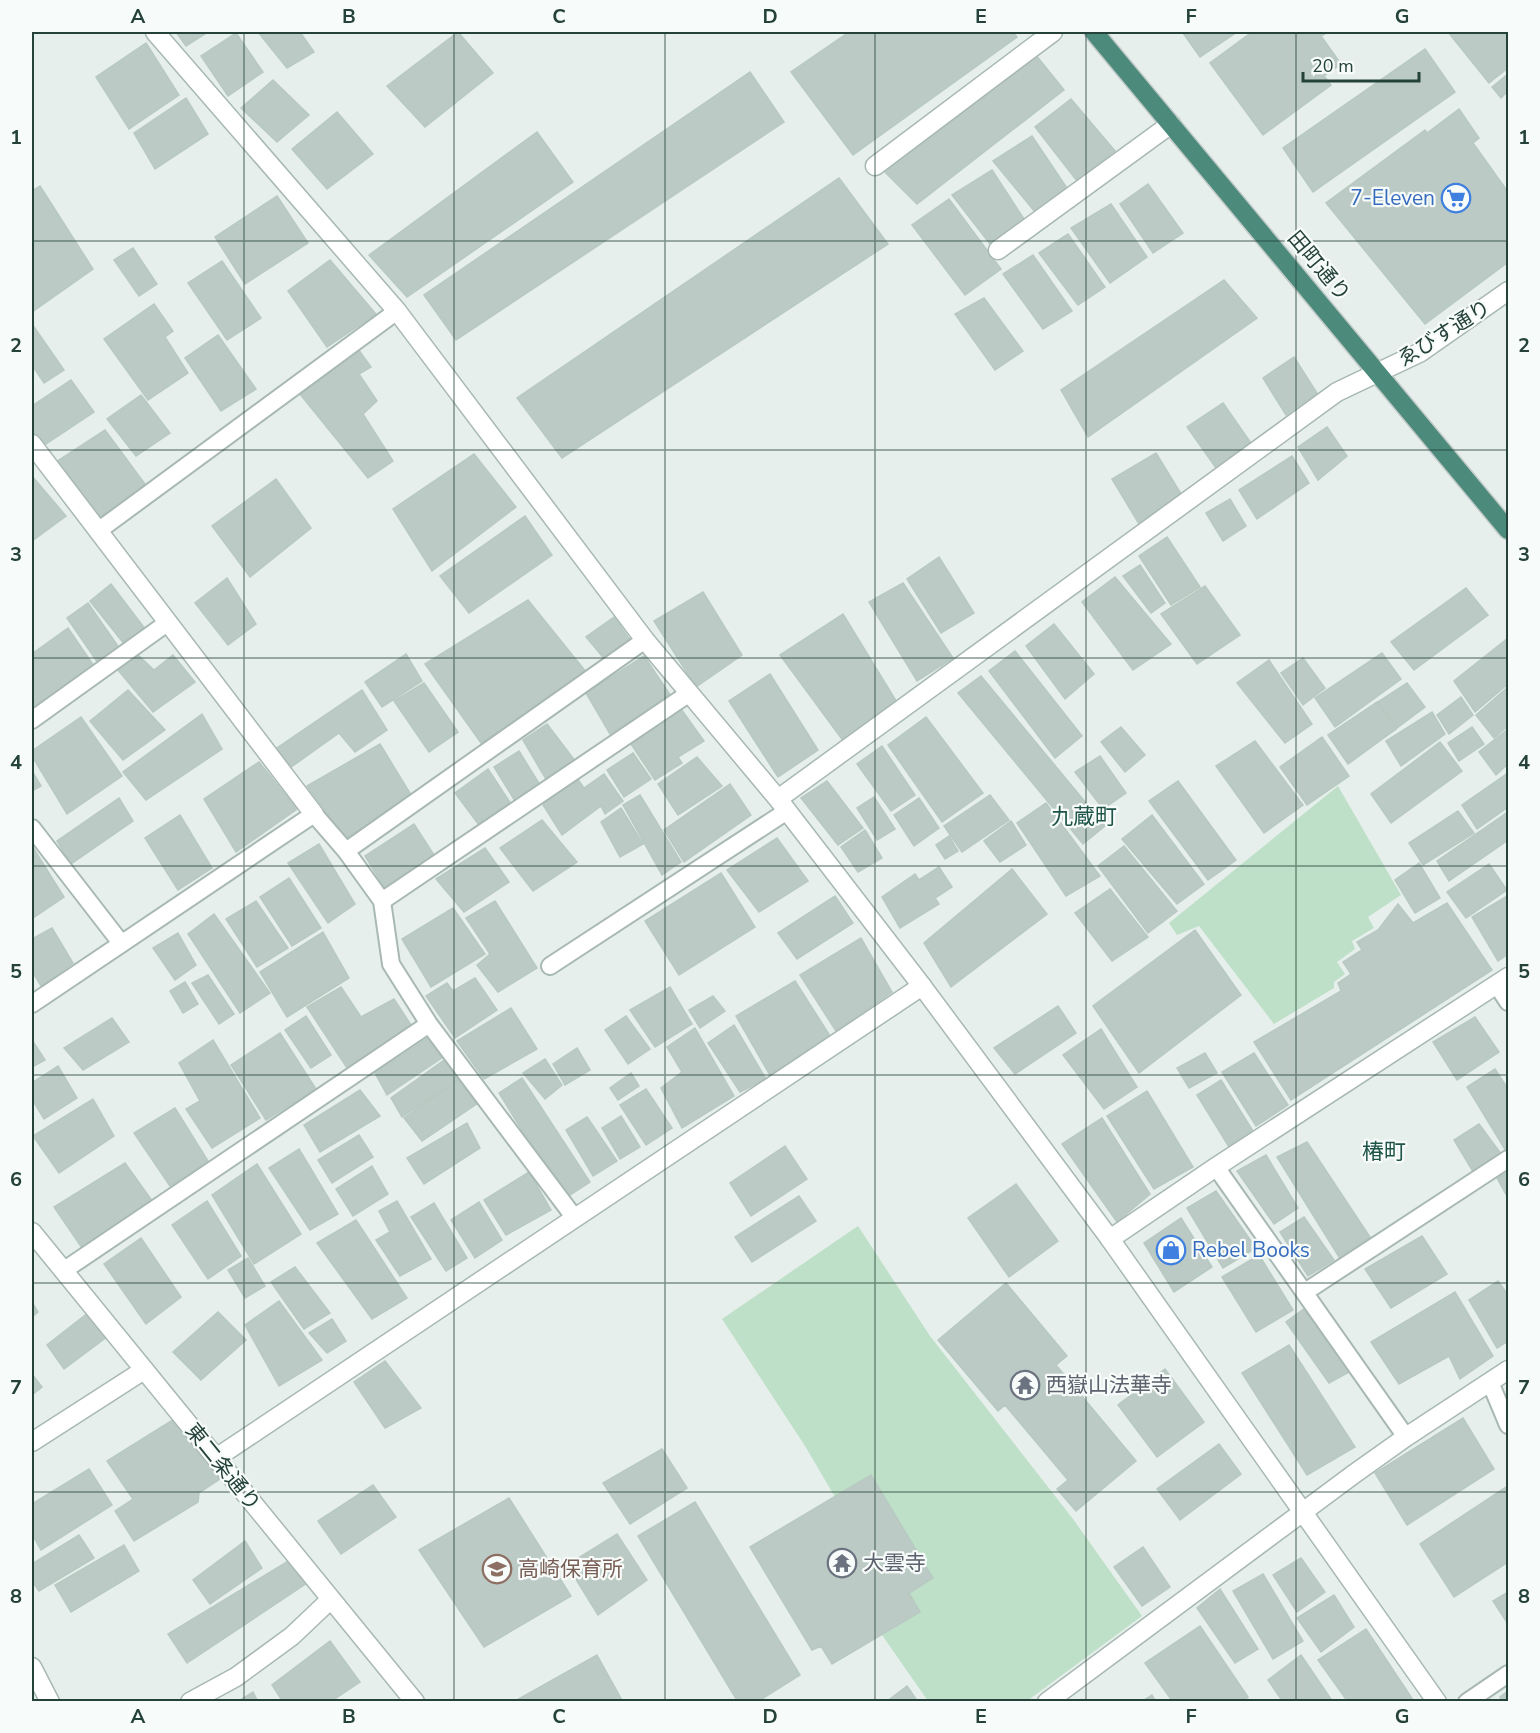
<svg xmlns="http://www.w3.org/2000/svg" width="1540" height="1733" font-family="'Nunito Sans','Noto Sans JP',sans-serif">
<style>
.green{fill:#bfe0c8}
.building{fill:#bbcac4;stroke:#b8c9c2;stroke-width:1.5}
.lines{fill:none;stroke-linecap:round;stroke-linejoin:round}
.service-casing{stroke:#a8b8b2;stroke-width:20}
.minor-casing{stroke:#a8b8b2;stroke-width:21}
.tertiary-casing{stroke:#a8b8b2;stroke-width:21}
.trunk-casing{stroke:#c2cac8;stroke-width:21}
.service{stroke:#fff;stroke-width:16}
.minor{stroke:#fff;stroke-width:18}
.tertiary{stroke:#fff;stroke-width:18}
.trunk{stroke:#4c8a7c;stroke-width:18}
.grid{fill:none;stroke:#24423a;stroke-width:1.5;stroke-opacity:0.55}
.labels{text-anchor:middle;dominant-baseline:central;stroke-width:4.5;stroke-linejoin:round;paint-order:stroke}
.shop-label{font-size:21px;fill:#366cbe;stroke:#f7fbf9;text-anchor:end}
.street-label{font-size:21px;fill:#24423a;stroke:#f7fbf9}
.worship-label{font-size:21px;fill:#5b616d;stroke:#f7fbf9;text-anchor:start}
.education-label{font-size:21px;fill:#785e54;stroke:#f7fbf9;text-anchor:start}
.neighbourhood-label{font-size:22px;fill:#1f5548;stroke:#f7fbf9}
.neatline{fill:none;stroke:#24423a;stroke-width:2}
.grid-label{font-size:20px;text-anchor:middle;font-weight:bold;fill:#24423a}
</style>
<rect width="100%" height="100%" fill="#e6efeb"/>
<path class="green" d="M1338,786l63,109 -33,22 6,11 -22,13 3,8 -18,13 8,12 -11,8v6l-60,36 -75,-98 -22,9 -8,-12z
M858,1226l72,110 143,183 69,97 -115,85h-99l-46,-66 37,-23 -10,-19 24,-15 -98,-81 -30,-51 -83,-127z"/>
<path class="building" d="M176,32h32l-22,14z
M258,32h42l14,20 -27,16z
M458,32l35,41 -68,54 -38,-41z
M849,32h164l4,5 -164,118 -62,-83z
M1185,32h52l-37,25 -17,-24z
M1252,32h76l-7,4 20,28 -17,12 7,9 -68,50 -53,-72z
M1448,32h60v36l-19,15z
M236,33l27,39 -35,24 -27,-40z
M146,43l33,52 -50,34 -33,-52z
M1425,49l30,43 -142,100 -30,-44z
M1035,54l29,36 -147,114 -35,-35z
M750,72l34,50 -328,218 -32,-45z
M1508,74v17l-7,7 -9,-11z
M273,80l36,35 -32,27 -36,-34z
M186,98l22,36 -53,35 -21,-36z
M1071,99l44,52 -38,30 -42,-54z
M1459,109l20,29 -6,5 35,49v70l-83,62 -99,-121 99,-73 2,3z
M337,112l36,42 -46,35 -35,-40z
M537,132l36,50 -166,115 -38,-42z
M1032,136l35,52 -32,24 -42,-51z
M992,170l32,49 -34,25 -38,-49z
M839,178l49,66 -326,214 -45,-60z
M1148,184l35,49 -30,20 -33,-49z
M40,186l53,83 -61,43v-121z
M277,196l31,47 -63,41 -30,-47z
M949,199l52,70 -36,26 -53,-70z
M1111,204l36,53 -37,26 -39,-55z
M1068,234l37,53 -27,18 -39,-52z
M133,248l24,36 -18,12 -25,-36z
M1033,255l39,56 -29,18 -40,-55z
M330,260l46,54 -49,33 -39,-56z
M222,261l39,57 -34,22 -39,-57z
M1224,280l33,38 -169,119 -27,-47z
M984,298l39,53 -28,19 -40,-56z
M154,304l19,27 -8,6 23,36 -40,27 -44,-61z
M32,324l32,46 -20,13 -12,-18z
M218,335l38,54 -35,22 -36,-53z
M358,349l13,18 -12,7 18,27 -14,13 30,47 -25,17 -68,-84z
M1294,357l23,36 -31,22 -23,-37z
M71,380l23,32 -51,34 -11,-15v-25z
M141,395l29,38 -34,23 -29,-37z
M1223,403l28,40 -35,25 -29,-41z
M1327,427l20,29 -29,24 -20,-33z
M105,430l43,58 -47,34 -45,-60z
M1156,453l27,44 -44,27 -27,-45z
M474,454l42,53 -84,64 -39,-62z
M1292,456l17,27 -52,36 -18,-29z
M32,476l34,40 -34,25z
M276,479l35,49 -61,49 -38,-51z
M1230,499l16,27 -23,15 -17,-28z
M525,516l27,39 -83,58 -29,-37z
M1167,537l33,50 -29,18 -32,-49z
M939,557l35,56 -33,20 -34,-54z
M1140,565l25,38 -14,10 -28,-37z
M1115,577l56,67 -38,26 -51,-68z
M227,578l29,46 -28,21 -33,-42z
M903,583l50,75 -36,23 -48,-79z
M111,584l35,46 -21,15 -35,-44z
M1205,586l35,49 -43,29 -36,-50z
M1466,588l22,27 -74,55 -23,-28z
M703,592l39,63 -46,32 -42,-66z
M528,600l59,73 -106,70 -56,-79z
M88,603l32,46 -22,14 -31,-45z
M843,614l55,90 -54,38 -64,-87z
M614,617l19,27 -26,18 -21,-25z
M1054,624l40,50 -29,25 -39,-53z
M68,628l26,38 -62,45v-57z
M1508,638v46l-33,28 -21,-31z
M1015,651l67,85 -27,22 -66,-87z
M1382,653l19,26 -66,48 -20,-29z
M137,654l17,16 19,-15 22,27 -42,30 -36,-43z
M406,654l16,27 -40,26 -17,-25z
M644,656l27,40 -61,38 -24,-41z
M1303,658l22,30 -22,17 -22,-32z
M1269,660l43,64 -27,19 -48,-60z
M770,674l48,76 -40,27 -49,-76z
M981,676l124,150 -22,18 -125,-151z
M424,683l34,49 -29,20 -35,-51z
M1407,683l18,24 -28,21 -19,-26z
M1508,687v39l-14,12 -18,-23z
M128,690l37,40 -42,30 -33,-39z
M362,690l25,40 -32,22 -16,-19 -52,37 -13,-20z
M1461,697l12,18 -24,19 -12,-19z
M1377,702l19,27 -48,35 -20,-29z
M681,709l23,32 -26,16 4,6 -27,17 -24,-36z
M1432,712l13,22 -44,32 -15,-25z
M202,714l20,35 -76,51 -23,-28z
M81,717l41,59 -55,38 -35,-58v-5z
M926,717l57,76 -41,29 -54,-77z
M547,724l29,38 -29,19 -24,-41z
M1121,727l24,28 -20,17 -24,-30z
M1472,727l12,17 -25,17 -11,-18z
M1508,729v35l-12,11 -17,-23z
M1322,737l27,39 -42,29 -27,-38z
M1255,741l48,64 -39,28 -48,-67z
M1440,742l22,29 -71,52 -20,-29z
M380,744l33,54 -65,44 -41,-56z
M882,746l33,49 -24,16 -34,-47z
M519,751l21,34 -25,16 -21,-34z
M633,753l18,26 -27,18 -17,-27z
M1100,756l26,37 -23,16 -28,-37z
M697,757l25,29 -44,29 -20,-31z
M259,762l38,47 -61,43 -32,-53z
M488,769l23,35 -32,21 -24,-32z
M32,771l9,15 -9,5z
M1508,773v34l-31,22 -15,-24z
M604,774l19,27 -18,13 -4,-8 -39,29 -19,-30 34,-27 7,10z
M827,781l36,47 -25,17 -37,-47z
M1178,781l58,79 -28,20 -59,-79z
M730,784l21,31 -67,47 -20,-32z
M640,795l41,67 -19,13 -39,-70z
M990,795l19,25 -47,32 -18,-26z
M874,797l21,32 -18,11 -20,-32z
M119,798l14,23 -62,43 -14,-23z
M919,798l20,30 -25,18 -20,-31z
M1046,803l54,73 -34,20 -49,-73z
M621,808l22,36 -23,13 -19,-35z
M1458,811l16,22 -51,32 -14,-22z
M1508,812v28l-59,41 -12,-20z
M180,815l32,53 -34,22 -33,-52z
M1152,815l52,69 -27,20 -55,-65z
M542,820l35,42 -44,29 -33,-43z
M1011,821l15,24 -26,17 -16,-21z
M414,824l22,34 -49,34 -22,-36z
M865,830l17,28 -24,14 -17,-25z
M949,836l9,15 -13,8 -9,-14z
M777,838l31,43 -49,31 -32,-42z
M319,844l36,60 -27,19 -40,-60z
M32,846l32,51 -31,21 -1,-1z
M1124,846l53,65 -29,22 -50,-67z
M485,848l24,34 -45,30 -28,-33z
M1419,863l21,35 -25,15 -20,-33z
M1489,864l18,26 -41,28 -19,-26z
M939,867l13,20 -17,11 4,6 -39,24 -18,-31 33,-23 4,6z
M1012,869l35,45 -96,73 -27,-44z
M721,873l34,54 -76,48 -34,-54z
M289,878l32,50 -29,18 -32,-49z
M1110,889l38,48 -36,24 -37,-48z
M835,896l18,27 -56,36 -19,-26z
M1507,896l1,3v55l-10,7 -26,-44z
M256,901l32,47 -31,19 -31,-48z
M495,901l42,67 -39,24 -21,-27 13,-11 -24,-36z
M1447,903l45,67 -201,130 -37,-58 87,-51 -3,-8 13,-9 -8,-12 19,-12 -5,-8 21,-12 20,-26 15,19z
M453,908l32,46 -54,33 -29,-48z
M214,914l56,79 -30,20 -52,-79z
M52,928l21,35 -32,23 -9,-15v-32z
M1195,930l46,65 -102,78 -46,-67z
M323,932l26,46 -62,39 -27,-45z
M178,933l18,32 -21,15 -22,-32z
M861,938l31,54 -56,39 -36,-56z
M208,975l26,39 -15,10 -27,-41z
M475,978l22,32 -42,28 -29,-42 21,-13 6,8z
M795,981l37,58 -61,38 -35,-61z
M185,982l13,22 -15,9 -13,-22z
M341,987l20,30 33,-18 19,29 -64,43 -42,-64z
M670,987l22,37 -37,23 -25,-37z
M713,996l12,15 -25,17 -11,-18z
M1058,1006l18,27 -61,41 -21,-26z
M511,1008l26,41 -53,30 -27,-38z
M306,1016l25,39 -20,13 -26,-38z
M626,1016l24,33 -22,15 -23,-34z
M1475,1017l24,35 -42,28 -24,-38z
M112,1018l17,24 -46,28 -19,-22z
M734,1025l32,54 -26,13 -32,-49z
M695,1028l39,68 -52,32 -21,-40 21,-16 -15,-25z
M1101,1029l36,58 -33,22 -41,-54z
M280,1033l36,56 -50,31 -35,-55z
M429,1037l14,20 -56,38 -12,-22z
M32,1040l13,20 -13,7z
M213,1040l47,78 -48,30 -26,-39 14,-8 -21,-38z
M577,1048l13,22 -25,15 -12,-21z
M1205,1053l12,20 -28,15 -12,-20z
M1254,1053l34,52 -32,21 -34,-54z
M447,1058l14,20 -59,39 -11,-19z
M545,1059l17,26 -17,14 -22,-26z
M58,1066l19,32 -33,21 -12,-20v-16z
M1495,1069l13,20v60l-2,2 -39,-64z
M631,1073l8,13 -21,14 -8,-12z
M462,1078l16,25 -56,38 -18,-23z
M522,1078l68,104 -26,17 -65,-106z
M1221,1080l32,51 -24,16 -32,-52z
M646,1089l26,39 -26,17 -26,-40z
M360,1090l20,26 -60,36 -16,-27z
M1147,1091l46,76 -39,22 -47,-73z
M93,1099l21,37 -55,37 -26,-37z
M175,1108l33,53 -38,25 -36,-53z
M621,1116l19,31 -20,12 -18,-31z
M587,1117l30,44 -24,15 -27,-46z
M1102,1118l48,76 -33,28 -55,-78z
M467,1123l13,25 -56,36 -17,-26z
M1479,1124l23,31 -27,20 -21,-35z
M359,1135l14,22 -41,26 -14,-23z
M1307,1142l63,95 -31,20 -62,-100z
M785,1146l22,33 -56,37 -21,-33z
M299,1149l39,65 -28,16 -41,-62z
M1266,1155l32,53 -24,16 -37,-53z
M125,1163l28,39 -71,46 -28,-41z
M257,1164l44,70 -47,30 -42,-69z
M372,1166l16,28 -35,22 -17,-27z
M529,1172l22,38 -45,25 -22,-35z
M1508,1172v26l-11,-20z
M1016,1184l42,57 -49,36 -41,-59z
M1216,1191l40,57 -33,20 -36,-60z
M799,1196l17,25 -64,41 -17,-25z
M207,1201l34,55 -33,23 -36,-54z
M397,1201l34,58 -31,17 -24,-36 14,-8 -11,-21z
M479,1202l23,38 -27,18 -24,-38z
M434,1203l33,55 -21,13 -35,-54z
M1304,1217l30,43 -26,16 -28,-44z
M1181,1218l31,49 -38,25 -30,-49z
M356,1220l51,78 -35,21 -55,-76z
M1422,1236l25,38 -56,34 -26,-39z
M141,1238l40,59 -35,27 -42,-60z
M1259,1255l34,55 -37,22 -34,-55z
M248,1258l17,28 -20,12 -17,-28z
M295,1267l35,46 -26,16 -33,-47z
M1498,1281l10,14v46l-11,7 -28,-48z
M1006,1283l61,73 -11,9 80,96 -60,50 -19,-22 11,-9 -63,-75 -7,6 -60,-71z
M1455,1292l38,64 -33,23 -11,-23 -50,28 -28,-42z
M279,1301l43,59 -43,26 -34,-61z
M32,1302l6,10 -6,5z
M1305,1308l46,63 -22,12 -43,-61z
M93,1309l19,24 -48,36 -17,-24z
M218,1312l28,28 -45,40 -28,-28z
M332,1319l14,22 -19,12 -18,-20z
M1289,1345l66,102 -48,28 -65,-102z
M385,1361l36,47 -36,20 -31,-46z
M1165,1369l39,53 -47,35 -39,-52z
M32,1374l10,13 -10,8z
M187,1411l42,62 -30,20 -1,9 -64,39 -19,-30 18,-12 -26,-38z
M1463,1418l31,51 -87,56 -32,-52z
M1219,1444l22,30 -61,46 -23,-31z
M662,1449l25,39 -57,36 -27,-41z
M89,1469l23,36 -71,45 -9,-16v-30z
M871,1475l62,103 -24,15 11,19 -88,52 -11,-18 -9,4 -62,-103z
M373,1485l23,32 -55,37 -23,-33z
M1506,1487l2,4v71l-54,35 -34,-53z
M509,1498l62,98 -87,51 -65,-97z
M695,1502l105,173 -43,27h-19l-100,-166z
M617,1534l30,46 -49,35 -31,-50z
M79,1535l15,23 -55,33 -7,-10v-17z
M245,1541l17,27 -52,36 -17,-24z
M124,1545l15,26 -68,41 -16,-27z
M1143,1547l27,40 -28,19 -28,-39z
M295,1557l15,24 -123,82 -19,-29z
M1301,1558l24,34 -28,20 -24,-37z
M1263,1574l40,67 -30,18 -40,-68z
M1220,1589l38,60 -23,14 -38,-55z
M1508,1592v32l-15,-23z
M1334,1595l20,32 -33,25 -24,-34z
M1200,1626l48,71 -6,5h-69l-28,-39z
M1366,1629l47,71 -2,2h-63l-30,-42z
M330,1641l30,41 -30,20h-47l-11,-17z
M597,1655l26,47 -108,-1z
M1301,1655l32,47h-50l-15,-22z
M907,1686l11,16h-32z
M1508,1691v11h-6l-2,-5z
M253,1692l5,10h-21z
M1152,1695l4,7h-15z"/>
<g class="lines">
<g class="service-casing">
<path id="service" d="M98,531l299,-220
M32,720l135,-97
M32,828l89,115
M346,851l299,-211
M382,901l306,-207
M550,966l237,-155
M1497,985l11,17
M32,1004l282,-190 32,37 36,50 9,63 38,60 145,193
M1216,1167l190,270
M63,1271l366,-247
M1305,1292l203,-133
M1490,1382l18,43
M1467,1702l41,-28"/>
</g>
<g class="minor-casing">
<path id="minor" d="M155,32l242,279 248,329 133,159 144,187 -706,472
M875,166l178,-134
M998,250l173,-126
M32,444l282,370
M778,799l559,-407 84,-40 87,-61
M32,1232l383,470
M1110,1239l106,-72 292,-190
M32,1442l112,-72
M32,1667l18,35
M190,1702l46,-25 56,-41 39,-37
M1047,1702l307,-228 52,-37 102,-67"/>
</g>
<g class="tertiary-casing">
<path id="tertiary" d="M922,986l188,253 327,463"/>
</g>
<g class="trunk-casing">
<path id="trunk" d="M1094,32l414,498"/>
</g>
<use href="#service" class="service"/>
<use href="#minor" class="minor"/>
<use href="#tertiary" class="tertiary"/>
<use href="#trunk" class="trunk"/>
</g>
<path class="grid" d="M244,32v1670M454,32v1670M665,32v1670M875,32v1670M1086,32v1670M1296,32v1670M32,241h1476M32,450h1476M32,658h1476M32,866h1476M32,1075h1476M32,1283h1476M32,1492h1476"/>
<defs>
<g id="supermarket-ring" transform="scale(1.5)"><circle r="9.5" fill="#f7fbf9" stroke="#3f7fe0" stroke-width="1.5"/><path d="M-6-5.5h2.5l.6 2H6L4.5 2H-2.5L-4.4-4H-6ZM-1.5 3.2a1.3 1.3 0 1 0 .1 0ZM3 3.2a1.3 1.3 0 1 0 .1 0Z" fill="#3f7fe0"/></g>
<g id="shop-ring" transform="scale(1.5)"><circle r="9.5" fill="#f7fbf9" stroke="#3f7fe0" stroke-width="1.5"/><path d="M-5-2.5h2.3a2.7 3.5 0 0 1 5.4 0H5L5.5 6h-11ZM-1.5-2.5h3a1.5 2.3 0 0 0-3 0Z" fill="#3f7fe0"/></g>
<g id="temple-ring" transform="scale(1.5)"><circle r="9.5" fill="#f7fbf9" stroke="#6b7280" stroke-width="1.5"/><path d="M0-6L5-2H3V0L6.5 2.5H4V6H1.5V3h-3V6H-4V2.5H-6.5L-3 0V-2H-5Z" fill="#6b7280"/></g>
<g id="school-ring" transform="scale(1.5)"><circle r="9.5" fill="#f7fbf9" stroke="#8d6e63" stroke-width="1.5"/><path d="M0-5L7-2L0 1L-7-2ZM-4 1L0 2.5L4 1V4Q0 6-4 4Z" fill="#8d6e63"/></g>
</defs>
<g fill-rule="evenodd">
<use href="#supermarket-ring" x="1456" y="198"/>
<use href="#shop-ring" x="1171" y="1250"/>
<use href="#temple-ring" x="1025" y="1385"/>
<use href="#temple-ring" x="842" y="1563"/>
<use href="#school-ring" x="497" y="1569"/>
</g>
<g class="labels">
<g class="shop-label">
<text x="1435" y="198">7-Eleven</text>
<text x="1192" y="1250" text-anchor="start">Rebel Books</text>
</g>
<g class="street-label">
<text transform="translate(1319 266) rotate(50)">田町通り</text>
<text transform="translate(1444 333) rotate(-32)">ゑびす通り</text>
<text transform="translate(223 1467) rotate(51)">東二条通り</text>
</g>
<g class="worship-label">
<text x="1046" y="1385">西嶽山法華寺</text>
<text x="863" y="1563">大雲寺</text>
</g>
<g class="education-label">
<text x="518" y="1569">高崎保育所</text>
</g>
<g class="neighbourhood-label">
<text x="1084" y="817">九蔵町</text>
<text x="1384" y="1152">椿町</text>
</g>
</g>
<rect width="1540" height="1733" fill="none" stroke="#f7fbf9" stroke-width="66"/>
<path d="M1303 72v9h116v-9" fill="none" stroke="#24423a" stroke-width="3"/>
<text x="1312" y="72" font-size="18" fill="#24423a" stroke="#f7fbf9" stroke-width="4.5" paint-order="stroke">20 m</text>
<rect x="33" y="33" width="1474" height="1667" class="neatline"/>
<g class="grid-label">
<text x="138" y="23">A</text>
<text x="349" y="23">B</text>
<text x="559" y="23">C</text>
<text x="770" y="23">D</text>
<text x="981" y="23">E</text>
<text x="1191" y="23">F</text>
<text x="1402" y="23">G</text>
<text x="16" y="144">1</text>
<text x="1524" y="144">1</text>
<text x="16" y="352">2</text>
<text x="1524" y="352">2</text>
<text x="16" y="561">3</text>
<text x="1524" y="561">3</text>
<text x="16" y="769">4</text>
<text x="1524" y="769">4</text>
<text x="16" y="978">5</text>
<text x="1524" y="978">5</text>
<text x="16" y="1186">6</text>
<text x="1524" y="1186">6</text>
<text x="16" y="1394">7</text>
<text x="1524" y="1394">7</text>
<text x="16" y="1603">8</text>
<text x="1524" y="1603">8</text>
<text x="138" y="1723">A</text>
<text x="349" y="1723">B</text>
<text x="559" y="1723">C</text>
<text x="770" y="1723">D</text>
<text x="981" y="1723">E</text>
<text x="1191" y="1723">F</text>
<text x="1402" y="1723">G</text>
</g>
</svg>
